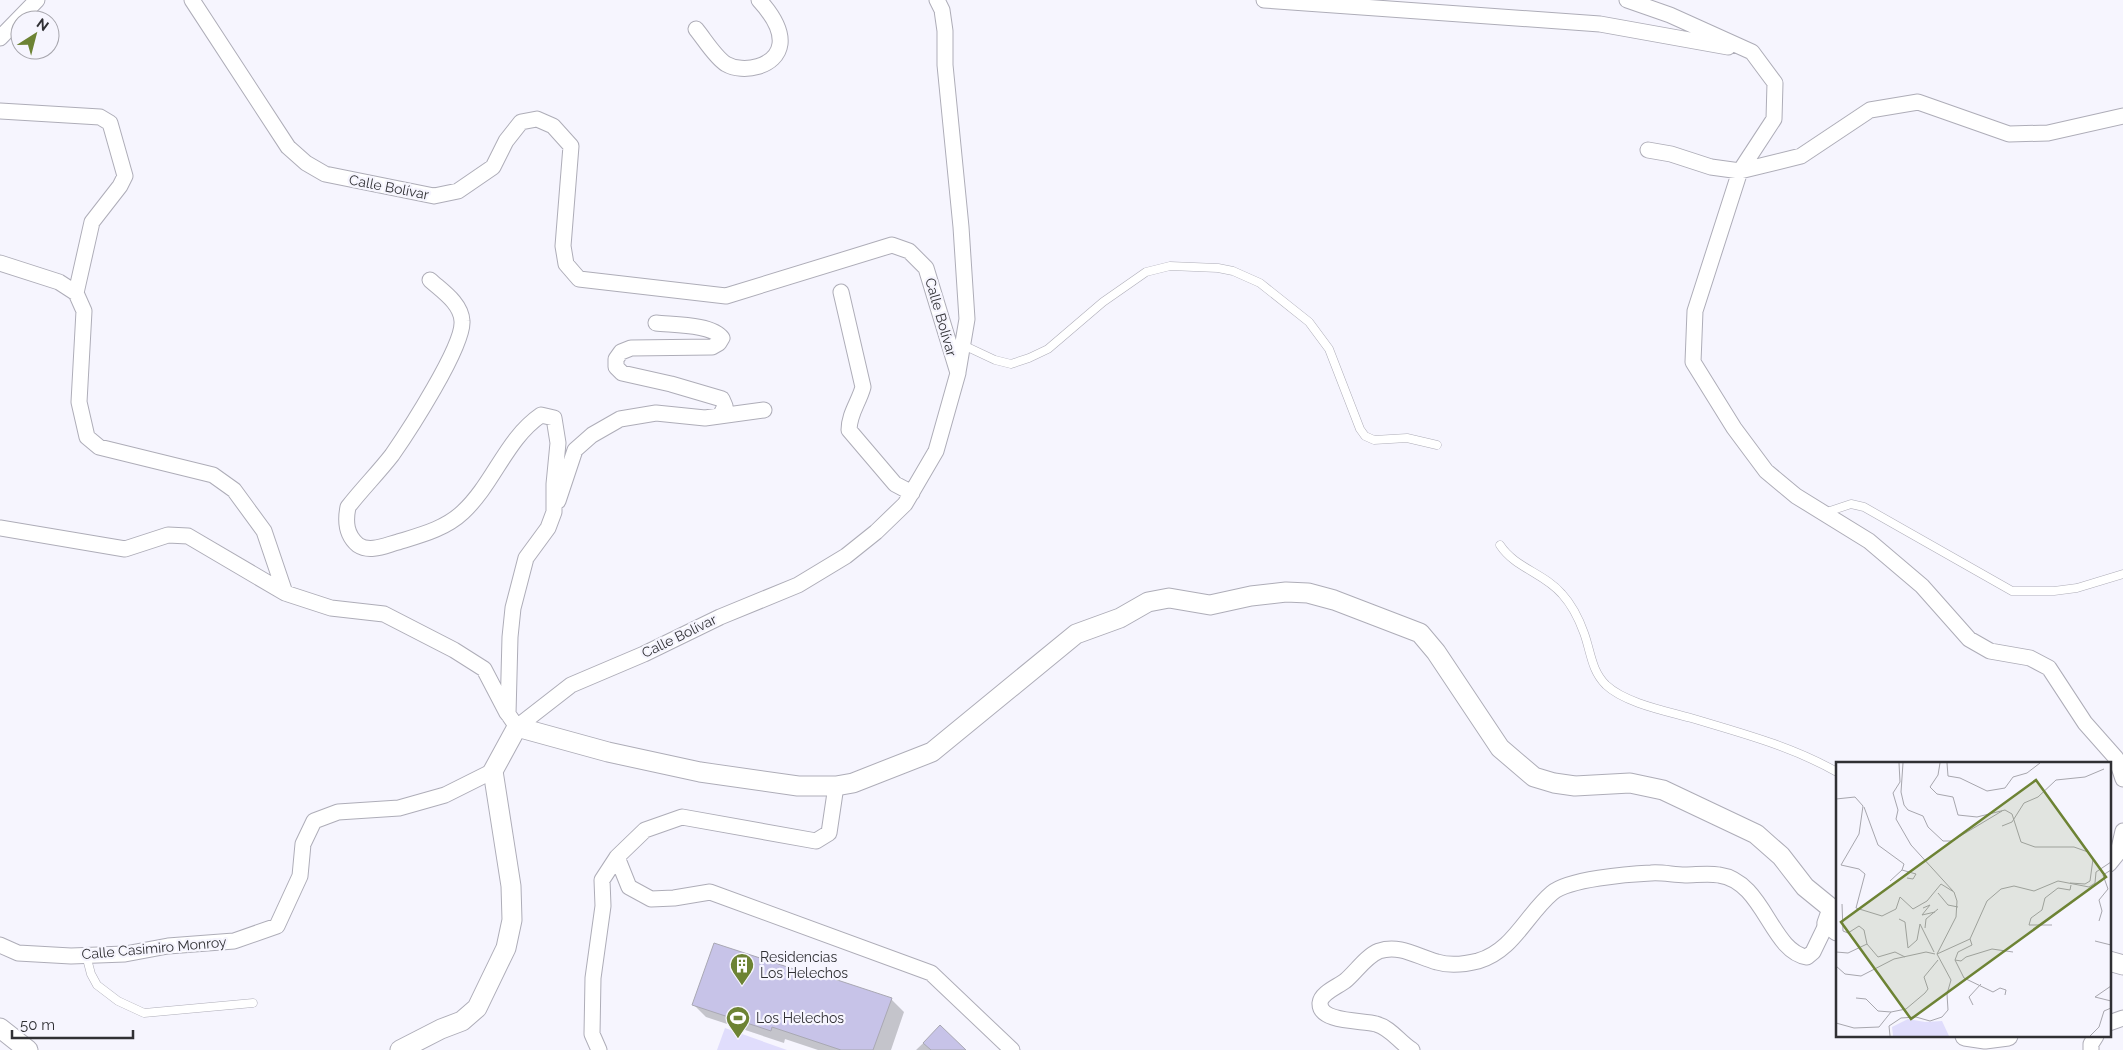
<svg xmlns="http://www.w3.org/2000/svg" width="2123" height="1050" font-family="Raleway,sans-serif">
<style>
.green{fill:#e0ddfc}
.shadow{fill:#0003}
.building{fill:#c7c3e8;stroke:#a9a8b3}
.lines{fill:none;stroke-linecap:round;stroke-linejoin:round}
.service-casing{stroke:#aeadb8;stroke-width:9}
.minor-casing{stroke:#aeadb8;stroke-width:17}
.tertiary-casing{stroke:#aeadb8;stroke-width:21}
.service{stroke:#fff;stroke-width:8}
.minor{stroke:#fff;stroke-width:15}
.tertiary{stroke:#fff;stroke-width:19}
.labels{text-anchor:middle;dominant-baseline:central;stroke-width:4.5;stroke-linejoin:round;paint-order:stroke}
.street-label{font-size:14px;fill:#303034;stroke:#f6f5fe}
.poi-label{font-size:14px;fill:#303034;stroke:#f6f5fe;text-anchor:start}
.inset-road{fill:none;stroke:#a7a6ad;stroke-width:1}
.view{fill:#6d8334;fill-opacity:0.15;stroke:#6d8334;stroke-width:2.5}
.inset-edge{fill:none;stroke:#303034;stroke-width:2.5}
</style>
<rect width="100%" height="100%" fill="#f6f5fe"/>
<path class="green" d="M725,1028l62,22h-70z"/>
<path class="shadow" d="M813,977l78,22 13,13 -13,38h-73l-33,-11 -1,4 -78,-26 -13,-13z
M940,1027l24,23h-48z"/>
<path class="building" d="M714,943l98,32 1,-3 79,26 -19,52h-32l-69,-23 -1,4 -79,-26z
M940,1025l26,25h-35l-8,-7z"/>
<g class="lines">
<g class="service-casing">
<path id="service" d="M963,345l32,15 16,4 18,-6 19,-9 55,-47 43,-30 24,-6 48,2 15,3 27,12 49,39 20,27 31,80 5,7 9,4 33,-2 30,7
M1824,513l27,-9 13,3 148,84h42l23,-3 46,-14
M1500,545c15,23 44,28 62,49 10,11 17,25 22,39 7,19 7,37 22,52 19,18 60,26 85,33 50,15 100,28 146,54
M86,955l5,19 6,11 21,16 26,12 109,-10"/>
</g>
<g class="minor-casing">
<path id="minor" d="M192,0l96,147 18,16 19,11 109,22 24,-5 35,-24 13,-26 15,-19 16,-3 16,7 18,20 -8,100 3,18 13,15 147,17 166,-51 17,6 17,17 32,105 -22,78 -31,53 -29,28 -30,24 -48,29 -78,32 -76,37 -73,31 -54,42 -9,-13 2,-77 3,-29 13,-50 22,-30 6,-16v-28l4,-41 -4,-25 -13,-3c-35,24 -47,68 -78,97 -18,17 -42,23 -65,30 -12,3 -28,11 -40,3 -12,-10 -13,-23 -10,-38 14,-18 30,-34 44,-52 16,-23 72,-109 70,-134 -1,-18 -20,-30 -32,-41
M937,0l5,10 3,21v34l16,162 6,92 -9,53
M1264,0l336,24 128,23
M1627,0l43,15 82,37 23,31 -1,36 -34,52 -45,140 -2,51 41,66 32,43 30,25 73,45 53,45 47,53 21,12 40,7 19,10 36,55 31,35 7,21
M696,29c9,11 19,28 30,35 17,10 51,3 54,-20 2,-16 -11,-33 -21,-44
M0,38l37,-38
M0,111l100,6 10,6 15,53 -5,10 -28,36 -16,71
M1648,150l23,4 40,13 29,4 61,-15 69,-46 48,-8 91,32 39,-1 75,-17
M0,263l59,19 17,11 8,18 -5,91 8,35 12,10 114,28 21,15 30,41 21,62
M841,292l22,95c-4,15 -14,27 -14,43l46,54 17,9
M656,323c17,2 56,1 66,15l-3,5 -7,4 -81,1 -10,4 -5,7v8l6,6 49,11 51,15 3,7 -5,10
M558,501l17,-51 17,-15 28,-16 36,-6 49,5 59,-8
M0,528l125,21 43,-14 20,1 97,57 46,15 53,6 70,36 30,19 23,44
M836,786l-7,47 -13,8 -134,-24 -37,13 -28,27 12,30 22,12 23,-1 36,-6 221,81 81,77
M2109,864l9,-11 5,-22
M0,945l18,8 53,3 54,-2 43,-8 66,-5 43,-15 23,-50 3,-32 11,-23 24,-9 61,-4 46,-13 48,-24
M2109,1023l14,-5
M599,1050l-7,-16 1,-56 10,-72 -1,-26 15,-23
M1412,1050c-13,-8 -21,-22 -36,-26 -13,-4 -57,-1 -56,-21 1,-10 17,-16 25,-22 10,-8 21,-25 34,-30 21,-7 39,6 58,11 13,4 29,2 41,-1 35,-10 48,-46 74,-68 16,-14 76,-19 99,-20 11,-1 23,2 34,2 11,0 23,-2 34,0 45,6 52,77 88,82l6,-5 14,-29
M2091,1050v-6l5,-8"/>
</g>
<g class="tertiary-casing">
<path id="tertiary" d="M2109,961l14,4
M0,1028l28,22
M1965,1036l20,3 23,-3
M400,1050l41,-21 21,-8 15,-13 29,-60 6,-28 -1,-34 -18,-115 24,-44 91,25 92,20 98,14h38l17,-3 79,-31 144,-118 44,-16 28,-16 21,-4 41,7 41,-9 35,-4 22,1 26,7 86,33 16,19 64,96 34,29 20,6 21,3 55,-3 33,7 93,44 25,22 24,31 27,22 -5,14 10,8"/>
</g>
<use href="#service" class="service"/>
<use href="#minor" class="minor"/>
<use href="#tertiary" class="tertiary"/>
</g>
<defs>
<g id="building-pin" transform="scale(1.25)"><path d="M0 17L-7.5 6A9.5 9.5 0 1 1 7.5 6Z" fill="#6d8334" stroke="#f6f5fe"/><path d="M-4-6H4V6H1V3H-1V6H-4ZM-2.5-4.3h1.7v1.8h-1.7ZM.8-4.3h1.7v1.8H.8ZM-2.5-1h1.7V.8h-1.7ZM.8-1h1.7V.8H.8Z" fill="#fff"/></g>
<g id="stadium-pin" transform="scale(1.25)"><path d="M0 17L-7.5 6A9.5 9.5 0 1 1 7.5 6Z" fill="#6d8334" stroke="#f6f5fe"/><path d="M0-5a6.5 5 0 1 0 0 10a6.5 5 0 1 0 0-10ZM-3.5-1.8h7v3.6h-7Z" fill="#fff"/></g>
</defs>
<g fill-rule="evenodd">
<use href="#building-pin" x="742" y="965"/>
<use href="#stadium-pin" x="738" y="1018"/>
</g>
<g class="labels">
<g class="street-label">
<text transform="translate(389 187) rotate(11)">Calle Bolívar</text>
<text transform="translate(941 317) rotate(74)">Calle Bolívar</text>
<text transform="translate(679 636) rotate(-26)">Calle Bolívar</text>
<text transform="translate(154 948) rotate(-5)">Calle Casimiro Monroy</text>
</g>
<g class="poi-label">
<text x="760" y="957">Residencias<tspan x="760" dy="16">Los Helechos</tspan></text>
<text x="756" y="1018">Los Helechos</text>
</g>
</g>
<g transform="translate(1836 762)">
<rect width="275" height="275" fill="#f6f5fe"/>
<path d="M72,257l17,3 17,-1 7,15h-56l-1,-9z" fill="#e0ddfc"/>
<path class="inset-road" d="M63,1l1,19 -7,11 5,17 -2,9 15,26 42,46M67,1l-2,29 3,13 4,5 15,6 5,11 15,14h9l50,-30M104,1l-2,12 -8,12 7,7 16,3 5,18 19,2 28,-7 7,4 9,28 14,5h39l14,5 5,7 -3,22 -5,3 -15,-1M111,1l1,13 12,2 27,13 18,-3 8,-11 14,-4 13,-10M0,37l19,-2 8,9 -4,28 -18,31 18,4 6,5 -9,34 26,8 14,-7 4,-12 13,12 14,-8 14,-17 13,8 3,9 -1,16 -19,37 14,26 -4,14 1,16 -6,7 -12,4 -14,-4 -15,1 -12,8 1,10M28,45l14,38 26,19 -2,6 -12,11M166,64l10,-4 12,-19 14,-6 18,-17 29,-3 19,-8M66,108l14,4 -3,5 -6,-1M102,131l10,12 10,2M6,142l1,27 5,2 11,-7 5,4 3,14M87,146l7,-3 -8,10 13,-3M63,157l6,3 3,26 9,-8 3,-16 14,28M263,159l3,-10 -3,-11 9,-11 -5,-14 8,-5M216,163h-23l2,-7 11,-8 3,-12 13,-10 12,2 1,-5M89,166l1,-9 12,-10M134,177l2,6 -14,7 -3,8 6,1 5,-4 26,-8 21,3M259,179l16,4M0,190l12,1 19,-9 11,13 17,-5 10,5M101,192l33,-15 17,-38 14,-12 13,-3 20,5 24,-10 31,6 6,-4 1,-11 15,-10M119,198l9,18 29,14 7,-4 6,2 -1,5M0,204l9,8 16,2 33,-17 32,-7 9,2M275,224l-16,11 16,4M20,236l10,1 12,12 13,1M137,243l-4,-8 12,-13M0,261l18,5 25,-1 12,-15 15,-3 19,-16 3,-4 -4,-12 14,-17M254,274l9,-9 5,-16 7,-3"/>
<path class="view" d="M200,18l70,97 -195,142 -70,-97z"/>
<rect width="275" height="275" class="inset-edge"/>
</g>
<g transform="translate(35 35) rotate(36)"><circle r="24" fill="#f6f5fe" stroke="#a7a6ad"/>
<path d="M0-4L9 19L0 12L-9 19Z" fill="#6d8334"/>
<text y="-8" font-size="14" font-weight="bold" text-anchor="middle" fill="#303034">N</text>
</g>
<path d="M12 1030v8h121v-8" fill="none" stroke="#303034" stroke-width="2.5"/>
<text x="20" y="1030" font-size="15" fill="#303034" stroke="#f6f5fe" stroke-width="4" paint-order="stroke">50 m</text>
</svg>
